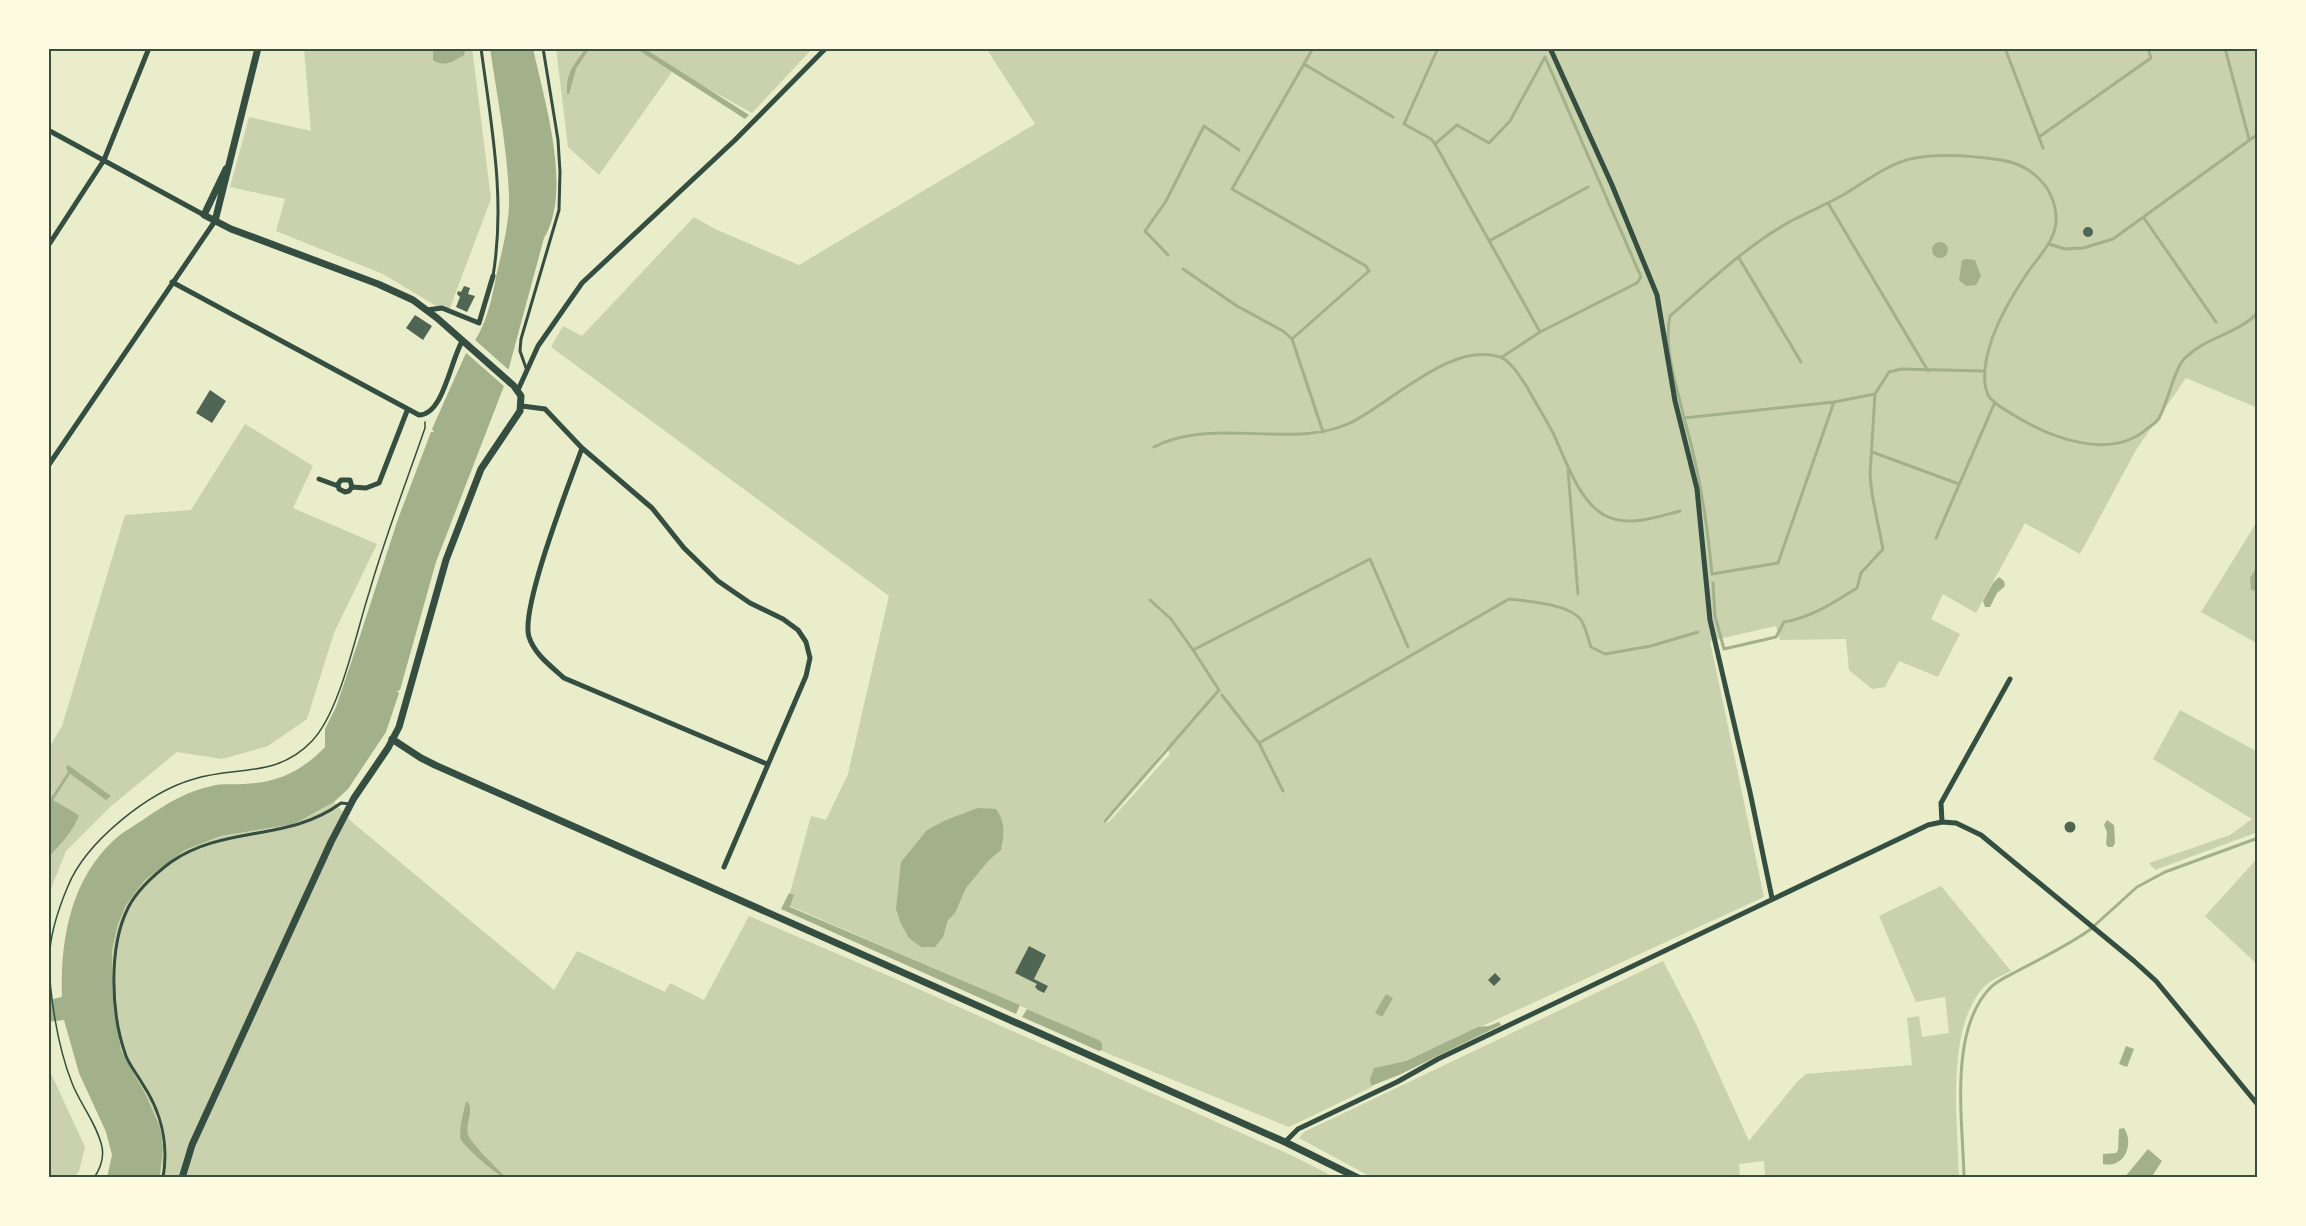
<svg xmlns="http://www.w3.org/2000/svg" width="2306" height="1226" font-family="'DejaVu Sans',sans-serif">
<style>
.green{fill:#cad2ad;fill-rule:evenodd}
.water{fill:#a3b18a}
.pier{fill:#e9edc9}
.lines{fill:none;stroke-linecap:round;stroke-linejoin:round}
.stream{stroke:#a3b18a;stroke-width:3}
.building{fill:#4f6655}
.path{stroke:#344e41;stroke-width:1.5}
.service{stroke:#344e41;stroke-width:3}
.minor{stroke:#344e41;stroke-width:5}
.tertiary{stroke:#344e41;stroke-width:7}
.neatline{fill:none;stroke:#344e41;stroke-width:2}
</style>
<rect width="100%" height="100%" fill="#e9edc9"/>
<path class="green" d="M304,48h168l19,151 -43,114 -65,-39 -107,-43 9,-32 -55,-12 19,-70 62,14z
M556,48h30c-11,13 -22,27 -19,46l9,-25 14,-21h45l37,24 -73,103 -31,-28z
M644,48h169l-61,65 -54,-30z
M986,48h1272v360l-72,-30 -50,72 -56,104 -55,-31 -49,90 -33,-19 -12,25 29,15 -22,43 -39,-16 -14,26 -13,2 -23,-19 -3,-31 -66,1 -4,-14 -66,15 54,256 -358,164 -31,7 -3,5v14l-83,40 -187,-76v-8l-3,-3 -309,-134 4,-10 -4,-3 21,-77 15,4 22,-46 41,-178 -338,-249 12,-21 19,10 112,-119 21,12 84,36 236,-141zM1166,747l4,7 -62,69 -5,-3 22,-22z
M245,424l68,42 -20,42 84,36 -43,89 -27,86 -39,27 -46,13 -45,-7 -67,55 -44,44 -18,45v-38c12,-13 26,-26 31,-43l-31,-18v-48l14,-23 63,-211 66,-5z
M2258,520v124l-57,-32z
M2180,710l78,42v80l-103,38 -6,-7 81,-28 22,-16 -99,-60z
M334,802l18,20 202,168 23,-39 88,41 5,-9 34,17 45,-84 147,63 399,178 41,21h-1176l2,-7 -2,-44 -14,-32 -25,-45 -8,-52 -1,-48 6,-26 8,-19 19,-25 40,-30 36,-14 73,-12z
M2255,861l3,3v101l-53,-49z
M1941,886l70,85c-10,5 -21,9 -28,17 -38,43 -25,136 -24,190h-194l-1,-17 -25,3 1,14h-367l-74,-40 5,-6 359,-171 33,63 53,117 47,-58 10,-9 106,-9 -5,-47 12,-2 3,21 27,-4 -4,-36 -29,5 -37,-86z
M48,1067l37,80 -6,24 -5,7h-26z"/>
<path class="water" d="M433,48h33l-2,7c-10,6 -20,13 -31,5z
M490,48h43c11,52 40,143 11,190l-40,148 -68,176 -36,128 -3,1 2,2 -13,39 -38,57 -14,13 -40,22 -73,12 -36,14 -40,30 -19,25 -8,19 -6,26 1,48 8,52 25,45 14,32 3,20 -3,31h-53l5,-23 -6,-23 -27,-59 -15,-53 -16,2v-22l14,-3c-2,-55 8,-116 51,-156 9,-9 23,-16 34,-24 21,-14 40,-26 65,-31 10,-3 22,-1 32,-2 33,-1 58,-13 81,-37v-18l11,-22 22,-65 40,-123 33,-87h3l-2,-3 34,-76c18,-21 25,-48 30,-76 6,-26 14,-55 13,-82 -2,-49 -12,-99 -19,-147z
M586,48h4l-14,21 -7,25h-2c-2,-20 7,-31 19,-46z
M635,48h9l105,67 -4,4z
M1932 250a8 8 0 1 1 16 0a8 8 0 1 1-16 0Z
M1967,259l8,1 6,16 -5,9 -10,1 -7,-6 3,-20z
M2258,565v26l-7,-1 -1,-12z
M1999,577l5,4 1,5 -8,7 -7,14h-5l-2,-6 10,-18z
M68,765l43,31 -5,4 -37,-27 -3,-5z
M48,797l31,18c-5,16 -19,30 -31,43z
M978,808l18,1c10,14 8,26 5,41l-12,10 -23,28 -11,25 -7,7 -5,17 -8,10h-14l-12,-9 -8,-14 -5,-15 5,-47 26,-32 19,-10z
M2107,820l7,5 1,18 -2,4h-5l-2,-3 1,-12 -3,-7z
M789,893l5,2 -4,12 230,98 -4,9 -235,-105z
M1386,994l7,4 -11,19 -7,-4z
M1027,1009l72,31 3,3v7l-3,1 -77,-34z
M1499,1022l2,3 -102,50 -28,11 -1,-7 4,-11 32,-7 72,-34 11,-1z
M2126,1046l8,3 -7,18 -8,-3z
M466,1102h2c6,10 -3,22 0,33 2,7 32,37 39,43 -8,0 -41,-30 -46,-38 -3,-5 3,-32 5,-38z
M2124,1128c10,14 2,41 -21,36v-10l13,-1 2,-3 1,-21z
M2148,1149l14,12 -11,17h-27z"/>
<path class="pier" d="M474,339l36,32 -4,17 -42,-37z"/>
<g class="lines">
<path class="stream" d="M1313,48l-9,16 89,53
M1438,48l-34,76 27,15 4,5 105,188 -38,25
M2005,48l38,100
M2225,48l24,91
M1304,64l-72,125 134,77 3,5 -77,68 31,93
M2039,137l112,-79 -3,-10
M1435,144l22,-19 32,18 21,-22 35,-64 96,220 -4,6 -97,49
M1828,203l100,168
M2144,218l72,104
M1489,241l99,-54
M2049,244l16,5 18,-1 30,-9 145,-105
M1168,255l-23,-24 21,-30 38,-75 35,24
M1739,258l62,104
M1183,269l54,37 46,25 9,8
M1875,394l-41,8 -150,16c-7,-32 -21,-70 -14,-102 38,-33 78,-72 123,-96 17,-9 34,-16 50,-25 22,-13 47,-33 72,-37 28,-5 59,-2 86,2 29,4 53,26 55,56 2,25 -20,42 -32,62 -12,18 -23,37 -31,58 -6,17 -13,41 -5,59 4,8 16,14 24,19 37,23 98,48 136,14 4,-3 9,-6 11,-10 9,-16 15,-49 26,-60 17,-17 38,-21 57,-33 6,-3 11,-8 16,-12
M1684,418c15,51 23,102 28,156l66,-11 56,-161
M1154,447c61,-31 138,3 196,-24 42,-20 100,-82 150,-66 11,4 21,21 27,30 8,15 17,29 25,44 13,26 25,68 52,84 24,13 52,2 76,-4
M1872,452l87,32
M1568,470l10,124
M1936,538l59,-136
M1713,583l2,33 9,33 52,-12 8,-15c27,-4 50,-20 73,-34l4,-15 22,-24 -11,-55 -2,-19 5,-81 14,-22 12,-3 83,2
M1150,600l21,19 22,31
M1222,695l37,48
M1283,791l-24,-48 250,-144c18,2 61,5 72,21 5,8 7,19 10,27l14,7 46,-8 47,-14
M52,799l17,-26
M1105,821l114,-131 -26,-40 6,-3 171,-88 38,88
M2095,925l42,-38 28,-15 93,-34
M1964,1178c-1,-56 -16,-148 27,-191 8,-8 22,-13 32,-19 23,-12 47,-24 68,-39"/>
</g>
<path class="building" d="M2083 232a5 5 0 1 1 10 0a5 5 0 1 1-10 0Z
M464,286l6,2 -2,6 7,2 -8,16 -11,-5 4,-10 -3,-3 1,-3 3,1z
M415,315l17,11 -9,14 -17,-12z
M210,390l16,11 -14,22 -16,-10z
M2064.5 827a5.5 5.5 0 1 1 11 0a5.5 5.5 0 1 1-11 0Z
M1029,946l17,9 -12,24 14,7 -4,7 -6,-3 -3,-3 2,-3 -22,-11z
M1495,973l6,6 -7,7 -6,-6z"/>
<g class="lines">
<path class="path" d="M94,1178c6,-9 10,-21 8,-31 -5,-23 -22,-43 -30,-64 -14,-35 -25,-96 -22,-134 2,-21 10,-44 18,-63 18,-44 80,-94 126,-107 43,-13 83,-1 118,-38 28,-29 44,-108 57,-148 16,-56 37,-110 56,-165v-6"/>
<path class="service" d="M481,48c10,76 25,151 12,228
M526,368l-6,-17 1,-12 38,-129 1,-38 -2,-32 -15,-92
M163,1178c6,-35 -1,-65 -21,-95 -5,-9 -12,-17 -16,-27 -15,-41 -18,-108 2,-148 9,-18 27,-34 43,-46 53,-37 118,-20 170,-59l10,1"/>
<path class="minor" d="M1550,48l62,137 45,110 18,106 22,88 13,131 40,172 22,106
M48,130l156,85
M48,246l56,-86 45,-112
M172,282l247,133c25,0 32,-58 44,-75
M427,310l15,-2 37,15 14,-47
M518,390l20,-44 44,-63 153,-143 91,-92
M522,406l23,3 37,39 70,60 32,40 34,33 32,22 33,16 15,11 8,12 4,16 -4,18 -82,191
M582,448c-12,34 -62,160 -53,189 6,18 22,29 35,41l203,86
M48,466l167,-245
M319,479l19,7
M352,487l-2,-7h-9l-3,4 1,5 6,3 4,-1 3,-4 14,1 13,-5 28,-72
M1942,822l-1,-19 69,-124
M1285,1142l13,-13 99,-47 41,-23 490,-234 14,-3 14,1 25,12 153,126 22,20 102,124"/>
<path class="tertiary" d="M215,221l43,-173
M392,739l29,19 14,7 850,377 73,36
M182,1178l10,-33 139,-303 23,-44 34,-50 11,-21 47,-167 35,-91 39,-58 1,-15 -7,-10 -77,-68 -24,-18 -35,-16 -147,-55 -27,-14 22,-46"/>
</g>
<rect width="2306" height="1226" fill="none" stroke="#fefae0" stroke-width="99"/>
<rect x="50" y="50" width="2206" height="1126" class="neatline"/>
</svg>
